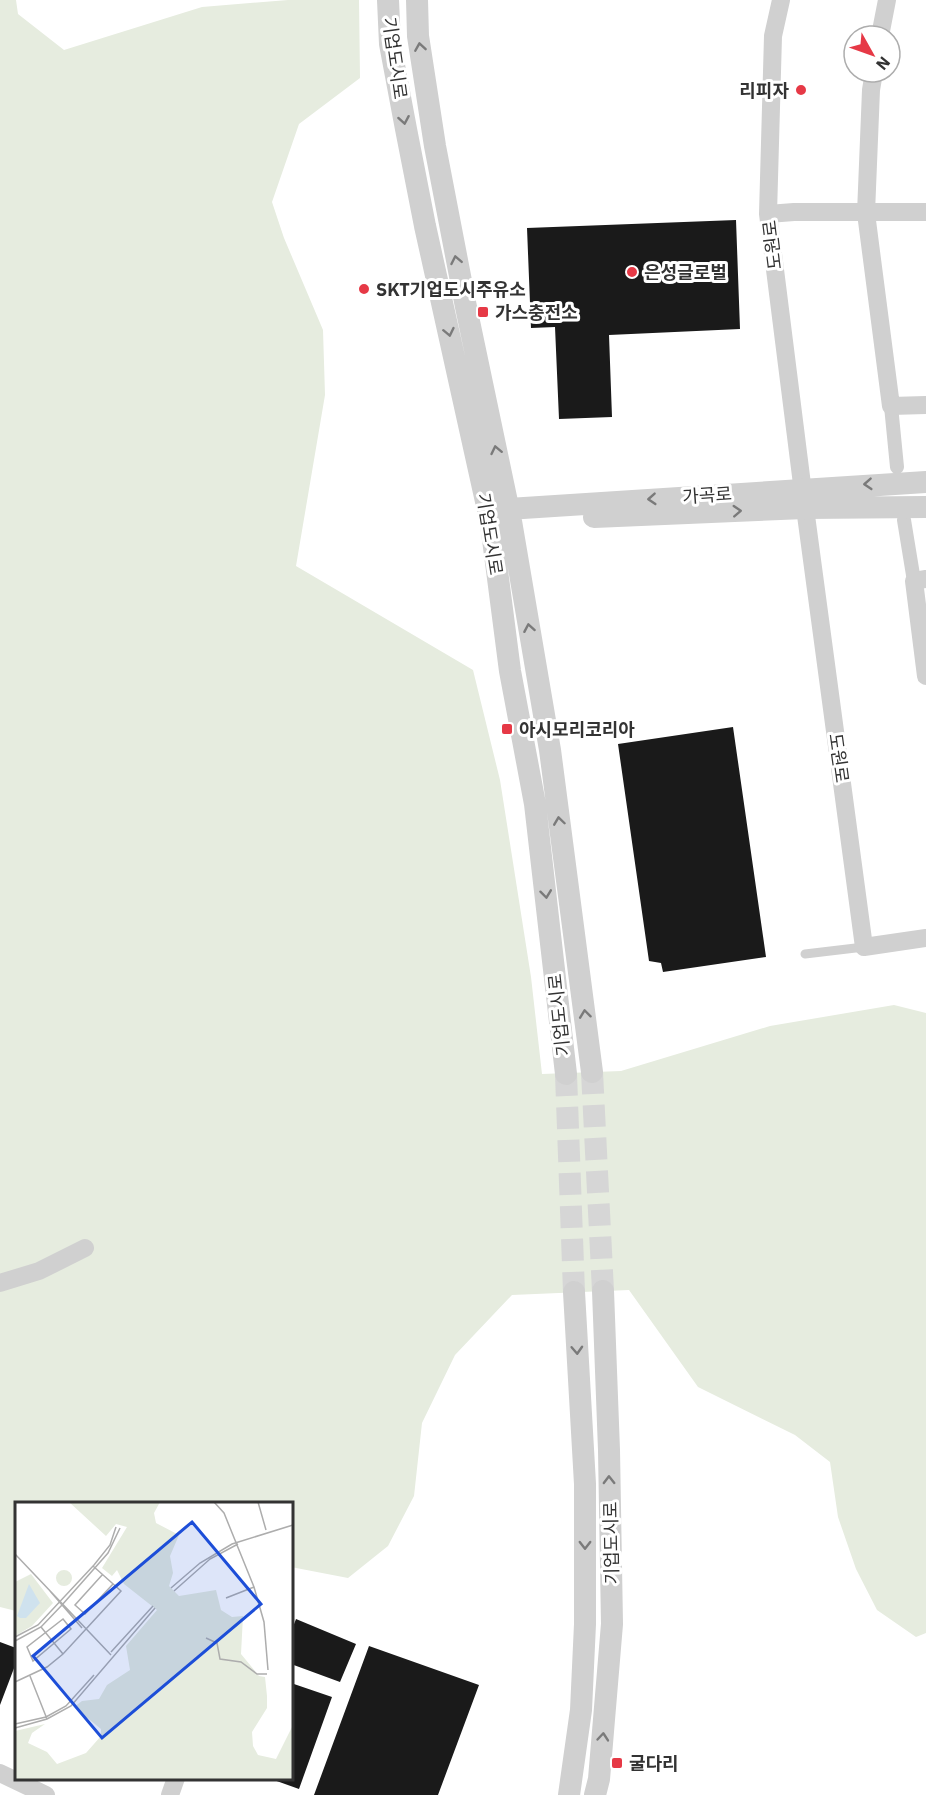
<svg xmlns="http://www.w3.org/2000/svg" width="926" height="1795" font-family="'IBM Plex Sans','Noto Sans KR',sans-serif">
<style>
.green{fill:#e6ecdf}
.building{fill:#1a1a1a}
.lines{fill:none;stroke-linecap:round;stroke-linejoin:round}
.tertiary-tunnel{stroke:#d6d6d6;stroke-width:22;stroke-dasharray:22 11;stroke-linecap:butt}
.service{stroke:#d0d0d0;stroke-width:9}
.pedestrian{stroke:#d0d0d0;stroke-width:14}
.minor{stroke:#d0d0d0;stroke-width:18}
.tertiary{stroke:#d0d0d0;stroke-width:22}
.oneway{stroke:#7a7a7a}
.poi-dot{fill:#e63946;stroke:#fff;stroke-width:2}
.labels{text-anchor:middle;dominant-baseline:central;stroke-width:6;stroke-linejoin:round;paint-order:stroke}
.street-label{font-size:18px;fill:#333;stroke:#fff}
.poi-label{font-size:18px;font-weight:bold;fill:#333;stroke:#fff;text-anchor:start}
.inset-road{fill:none;stroke:#adadad;stroke-width:1.5}
.view{fill:#1d4ed8;fill-opacity:0.15;stroke:#1d4ed8;stroke-width:3}
.inset-edge{fill:none;stroke:#333;stroke-width:3}
</style>
<rect width="100%" height="100%" fill="#fff"/>
<path class="green" d="M0,0h16l2,14 46,36 138,-43 86,-7h71l1,78 -61,46 -27,78 12,36 39,92 2,65 -29,171 177,104 27,110 31,197 11,97 79,-3 149,-45 124,-21 32,8v620l-10,4 -39,-27 -21,-41 -18,-52 -8,-55 -35,-27 -97,-48 -69,-97 -117,5 -57,60 -33,68 -8,73 -26,50 -40,32 -57,-11v-63h-98l-5,-3 -10,3h-162v107l-16,-4z"/>
<path class="building" d="M736,220l4,109 -131,6 3,82 -53,2 -4,-92 -24,1 -4,-100z
M733,727l33,230 -103,15 -2,-9 -12,-2 -31,-217z
M296,1619l60,25 -16,38 -49,-18v-32z
M0,1642l16,6v15l-16,42z
M369,1646l110,39 -41,110h-124z
M291,1683l41,14 -33,92 -28,-10 20,-1z"/>
<g class="lines">
<path class="tertiary-tunnel" d="M592,1072l11,219
M566,1074l8,218"/>
<path class="service" d="M805,954l59,-7"/>
<path class="pedestrian" d="M891,406l6,61
M904,520l10,61"/>
<path class="minor" d="M781,0l-8,36 -5,178 37,294 59,439 62,-9
M880,36l7,-36
M874,72l-3,18 -5,123 25,193 35,-1
M768,214l26,-2h132
M926,579l-12,2 12,95
M0,1283l39,-12 46,-23
M0,1773l46,22
M170,1795l6,-17"/>
<path class="tertiary" d="M388,0l2,44 16,85 19,97 66,298 19,147 25,133 31,270
M417,0l1,36 17,110 31,161 45,214 39,229 42,322
M493,510l433,-28
M594,517l211,-9 121,-1
M569,1795l12,-85 4,-86v-140l-11,-192
M595,1795l4,-16 13,-155 -3,-174 -6,-159"/>
</g>
<defs><path id="oneway-chevron" d="M-2-3.5L2.5 0L-2 3.5" fill="none" stroke-width="1.6" stroke-linecap="round" stroke-linejoin="round" transform="scale(1.5)"/></defs>
<g class="oneway">
<use href="#oneway-chevron" transform="translate(420 47) rotate(-99)"/>
<use href="#oneway-chevron" transform="translate(404 120) rotate(80)"/>
<use href="#oneway-chevron" transform="translate(456 260) rotate(-101)"/>
<use href="#oneway-chevron" transform="translate(449 332) rotate(78)"/>
<use href="#oneway-chevron" transform="translate(496 450) rotate(-102)"/>
<use href="#oneway-chevron" transform="translate(868 484) rotate(176)"/>
<use href="#oneway-chevron" transform="translate(652 499) rotate(176)"/>
<use href="#oneway-chevron" transform="translate(737 511) rotate(-3)"/>
<use href="#oneway-chevron" transform="translate(529 628) rotate(-100)"/>
<use href="#oneway-chevron" transform="translate(559 821) rotate(-98)"/>
<use href="#oneway-chevron" transform="translate(546 894) rotate(83)"/>
<use href="#oneway-chevron" transform="translate(585 1014) rotate(-97)"/>
<use href="#oneway-chevron" transform="translate(577 1350) rotate(87)"/>
<use href="#oneway-chevron" transform="translate(609 1480) rotate(-91)"/>
<use href="#oneway-chevron" transform="translate(585 1545) rotate(90)"/>
<use href="#oneway-chevron" transform="translate(603 1737) rotate(-85)"/>
</g>
<g class="poi-dot">
<circle cx="801" cy="90" r="6"/>
<circle cx="632" cy="272" r="6"/>
<circle cx="364" cy="289" r="6"/>
<rect x="477" y="306" width="12" height="12" rx="3"/>
<rect x="501" y="723" width="12" height="12" rx="3"/>
<rect x="611" y="1757" width="12" height="12" rx="3"/>
</g>
<g class="labels">
<g class="street-label">
<text transform="translate(395 58) rotate(82)">기업도시로</text>
<text transform="translate(772 245) rotate(-97)">도원로</text>
<text transform="translate(707 495) rotate(-4)">가곡로</text>
<text transform="translate(490 534) rotate(81)">기업도시로</text>
<text transform="translate(839 758) rotate(82)">도원로</text>
<text transform="translate(559 1015) rotate(-96)">기업도시로</text>
<text transform="translate(611 1543) rotate(-91)">기업도시로</text>
</g>
<g class="poi-label">
<text x="789" y="90" text-anchor="end">리피자</text>
<text x="644" y="272">은성글로벌</text>
<text x="376" y="289">SKT기업도시주유소</text>
<text x="495" y="312">가스충전소</text>
<text x="519" y="729">아시모리코리아</text>
<text x="629" y="1763">굴다리</text>
</g>
</g>
<g transform="translate(15 1502)">
<rect width="278" height="278" fill="#fff"/>
<path d="M54,0h91l-6,11 2,10 23,12 -9,21 3,17 -4,13 10,10 37,-6 5,20 11,7 11,-1 -2,38 18,22 6,1 2,19v12l-15,24 1,14 5,9 18,4 16,-32v52h-277v-48l30,-7 -13,9 -4,10 19,9 10,12 29,-11 15,-17v-7l-27,-22 8,-6 17,-2 8,-14 23,-15 -4,-24 31,-36 -33,-26 -7,-14 -5,6 -10,-8 25,-41 -11,-3 -10,12zM41 76a8 8 0 1 1 16 0a8 8 0 1 1-16 0ZM16,72l22,29 -21,23 -17,10v-54z" fill="#e6ecdf"/>
<path d="M14,82l11,19 -14,15h-6l-3,-2z" fill="#cfe2ee"/>
<path class="inset-road" d="M199,0l10,11 30,74 10,35 4,48M243,0l8,28M0,52l96,101M88,72l-28,31 10,9 28,-30M156,86l29,-25 32,-19 61,-19M35,89l32,37M159,89l36,-32 28,-15M211,96l28,-11M48,117l8,10 -38,32 -6,-14zM26,125l22,27M0,135l23,-12 56,-60 16,-20 6,-18M191,136l11,5 3,16 21,3 16,12h10M0,139l26,-14 21,-22 46,-52 12,-25M96,150l42,-46M15,174l17,43M0,180l32,-15 16,-13 58,-63 -28,-25M0,222l31,-7 20,-11 28,-31M0,226l32,-9 24,-13 84,-98"/>
<path class="view" d="M177,20l69,82 -159,134 -69,-82z"/>
<rect width="278" height="278" class="inset-edge"/>
</g>
<g transform="translate(872 54) rotate(130)"><circle r="28" fill="#ffffff" stroke="#adadad" stroke-width="1.5"/>
<path d="M0-4.5L10 22L0 15L-10 22Z" fill="#e63946"/>
<text y="-9" font-size="16" font-weight="bold" text-anchor="middle" fill="#333333">N</text>
</g>
</svg>
